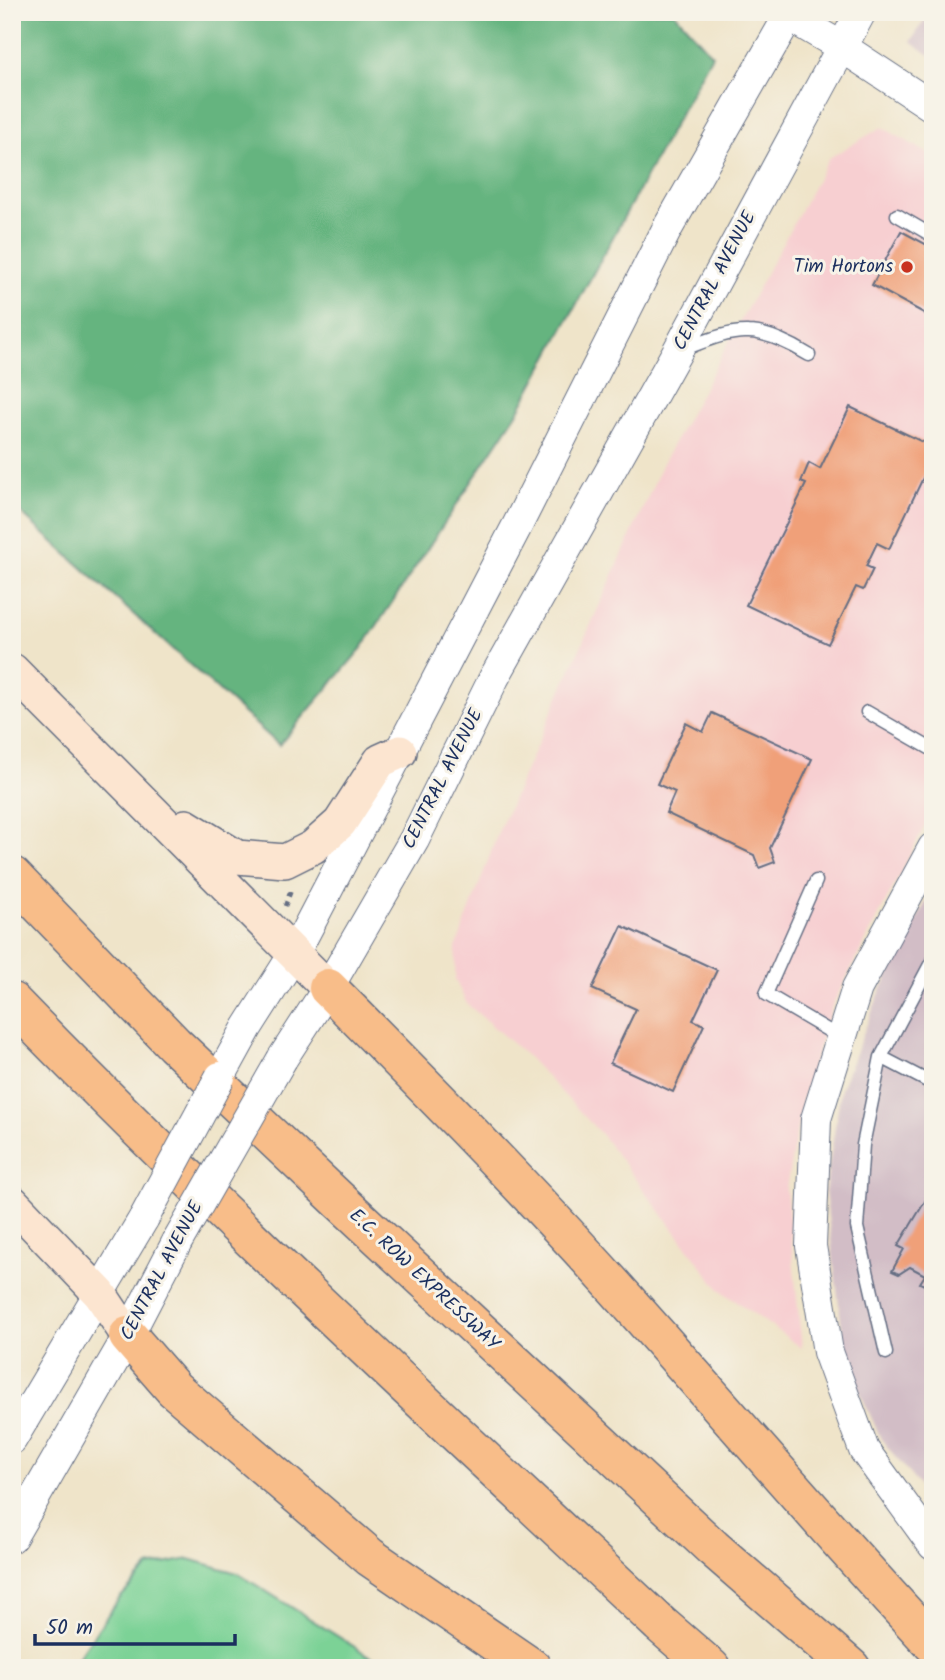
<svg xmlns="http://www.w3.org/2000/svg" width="945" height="1680" font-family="Kalam,sans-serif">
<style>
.built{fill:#f7cfd1}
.industrial{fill:#d2bdc6}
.green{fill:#7cd296;stroke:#4c807a;stroke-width:2}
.forest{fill:#65b47f;stroke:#40726e;stroke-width:2}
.building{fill:#f0a079}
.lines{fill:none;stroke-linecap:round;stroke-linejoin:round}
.service-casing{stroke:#656e83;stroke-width:15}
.tertiary-casing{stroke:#656e83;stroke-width:32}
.secondary-casing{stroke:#656e83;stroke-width:36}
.motorway-casing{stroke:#656e83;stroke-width:41}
.path{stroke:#656e83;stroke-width:4.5;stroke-dasharray:5 5;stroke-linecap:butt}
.service{stroke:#fff;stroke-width:12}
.tertiary{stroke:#fff;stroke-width:30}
.secondary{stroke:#fce5d0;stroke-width:33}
.motorway{stroke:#f8bd89;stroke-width:38}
.tertiary-bridge-casing{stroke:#656e83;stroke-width:32;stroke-linecap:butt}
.tertiary-bridge{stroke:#fff;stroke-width:30}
.poi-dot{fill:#c8321e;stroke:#f7f3e8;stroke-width:2.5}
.labels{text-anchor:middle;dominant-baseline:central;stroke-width:6;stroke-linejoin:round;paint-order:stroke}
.poi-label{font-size:19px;fill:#1b2f5e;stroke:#f7f3e8;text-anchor:end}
.street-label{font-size:19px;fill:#1b2f5e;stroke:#f7f3e8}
</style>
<rect width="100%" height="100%" fill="#f7f3e8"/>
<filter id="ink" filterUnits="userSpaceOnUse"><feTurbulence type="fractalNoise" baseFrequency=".0143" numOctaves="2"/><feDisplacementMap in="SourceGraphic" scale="14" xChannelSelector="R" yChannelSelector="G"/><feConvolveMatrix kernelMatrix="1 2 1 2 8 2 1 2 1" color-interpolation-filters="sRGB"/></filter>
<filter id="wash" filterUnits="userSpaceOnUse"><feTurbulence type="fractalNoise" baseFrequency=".00686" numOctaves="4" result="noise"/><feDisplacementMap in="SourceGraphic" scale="28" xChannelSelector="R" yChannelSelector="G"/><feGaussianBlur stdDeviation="1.57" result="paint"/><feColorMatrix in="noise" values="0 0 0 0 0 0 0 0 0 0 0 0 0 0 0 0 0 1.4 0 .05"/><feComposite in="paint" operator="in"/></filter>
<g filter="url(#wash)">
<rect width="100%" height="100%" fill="#efe4c9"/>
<path class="built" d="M882,127l51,29v654l-101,196 -29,90 -17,93 16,159 -82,-58 -119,-156 -74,-78 -60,-52 -12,-24 1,-32 43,-118 164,-367 166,-305z"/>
<path class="industrial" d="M929,12h4v45l-22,-15z
M933,888v615l-52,-64 -35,-78 -21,-169 16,-103 39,-97z"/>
<path class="green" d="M189,1559l48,14 151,95h-317l48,-69 30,-32z"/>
<path class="forest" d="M12,12h662l38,43 -193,355 -157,238 -83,97 -267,-240z"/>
<g id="blocks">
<path class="building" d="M901,231l32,17v70l-61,-33z
M850,407l83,40v10l-44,92 -12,-6 -11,23 7,3 -10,21 -7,-3 -28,57 -82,-39 60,-121 -5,-2 8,-19 11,6z
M712,713l100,46 -42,89 5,14 -16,6 -5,-13 -88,-42 9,-21 -18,-8 29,-61 17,9z
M622,926l95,44 -24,50 11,5 -31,67 -63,-29 26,-54 -44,-20z
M933,1188v101l-13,-6 5,-8 -15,-8 -11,7 -7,-3 12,-22 -6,-3z"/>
</g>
</g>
<g filter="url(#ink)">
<use href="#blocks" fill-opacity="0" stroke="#656e83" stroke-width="2"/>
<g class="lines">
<g class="service-casing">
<path id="service" d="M897,215l36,21
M684,349c19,-7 43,-18 64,-17 19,0 45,13 61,23
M867,712l66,38
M816,881l-50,113 75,44
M881,1057l52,27
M886,1353l-29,-126 6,-82 18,-88 52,-98"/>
</g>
<g class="tertiary-casing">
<path id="tertiary" d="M789,16l53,31 91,60
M933,848l-76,140 -41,131 -5,127 17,106 36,98 69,95
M282,1059l46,-71 86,-148 80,-162 183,-326 184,-340
M220,1077l27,-49 47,-74 223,-428 150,-297 124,-217
M12,1439l132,-221
M12,1537l116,-201 49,-94"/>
</g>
<g class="secondary-casing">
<path id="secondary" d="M12,670l316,318
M186,826l51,31 48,4 28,-14 27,-24 40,-62 20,-9
M12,1202l88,92 28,42"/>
</g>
<g class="motorway-casing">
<path id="motorway" d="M12,876l162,168 166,157 373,347 138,120
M328,988c96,97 192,194 283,295 108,120 212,243 322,361
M12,1002c209,215 430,417 648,622l51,44
M128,1336l46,53 196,168 162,111"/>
</g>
<path class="path" d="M285,906l7,-18"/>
<use href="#service" class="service"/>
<use href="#tertiary" class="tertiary"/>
<use href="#secondary" class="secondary"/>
<use href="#motorway" class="motorway"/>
<g class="tertiary-bridge-casing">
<path id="tertiary-bridge" d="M144,1218l76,-141
M177,1242l105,-183"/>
</g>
<use href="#tertiary-bridge" class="tertiary-bridge"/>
</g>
</g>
<circle class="poi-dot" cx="907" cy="267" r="7"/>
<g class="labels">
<g class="poi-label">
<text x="893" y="267">Tim Hortons</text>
</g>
<g class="street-label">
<text transform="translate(715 281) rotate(-62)">CENTRAL AVENUE</text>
<text transform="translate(443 779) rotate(-63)">CENTRAL AVENUE</text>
<text transform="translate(162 1271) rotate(-62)">CENTRAL AVENUE</text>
<text transform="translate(424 1280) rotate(43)">E.C. ROW EXPRESSWAY</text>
</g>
</g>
<rect width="945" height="1680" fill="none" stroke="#f7f3e8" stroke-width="42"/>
<path d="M35 1634v10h200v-10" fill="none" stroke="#1b2f5e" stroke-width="3.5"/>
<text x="46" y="1634" font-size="21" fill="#1b2f5e" stroke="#f7f3e8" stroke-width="5" paint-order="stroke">50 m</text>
</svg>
